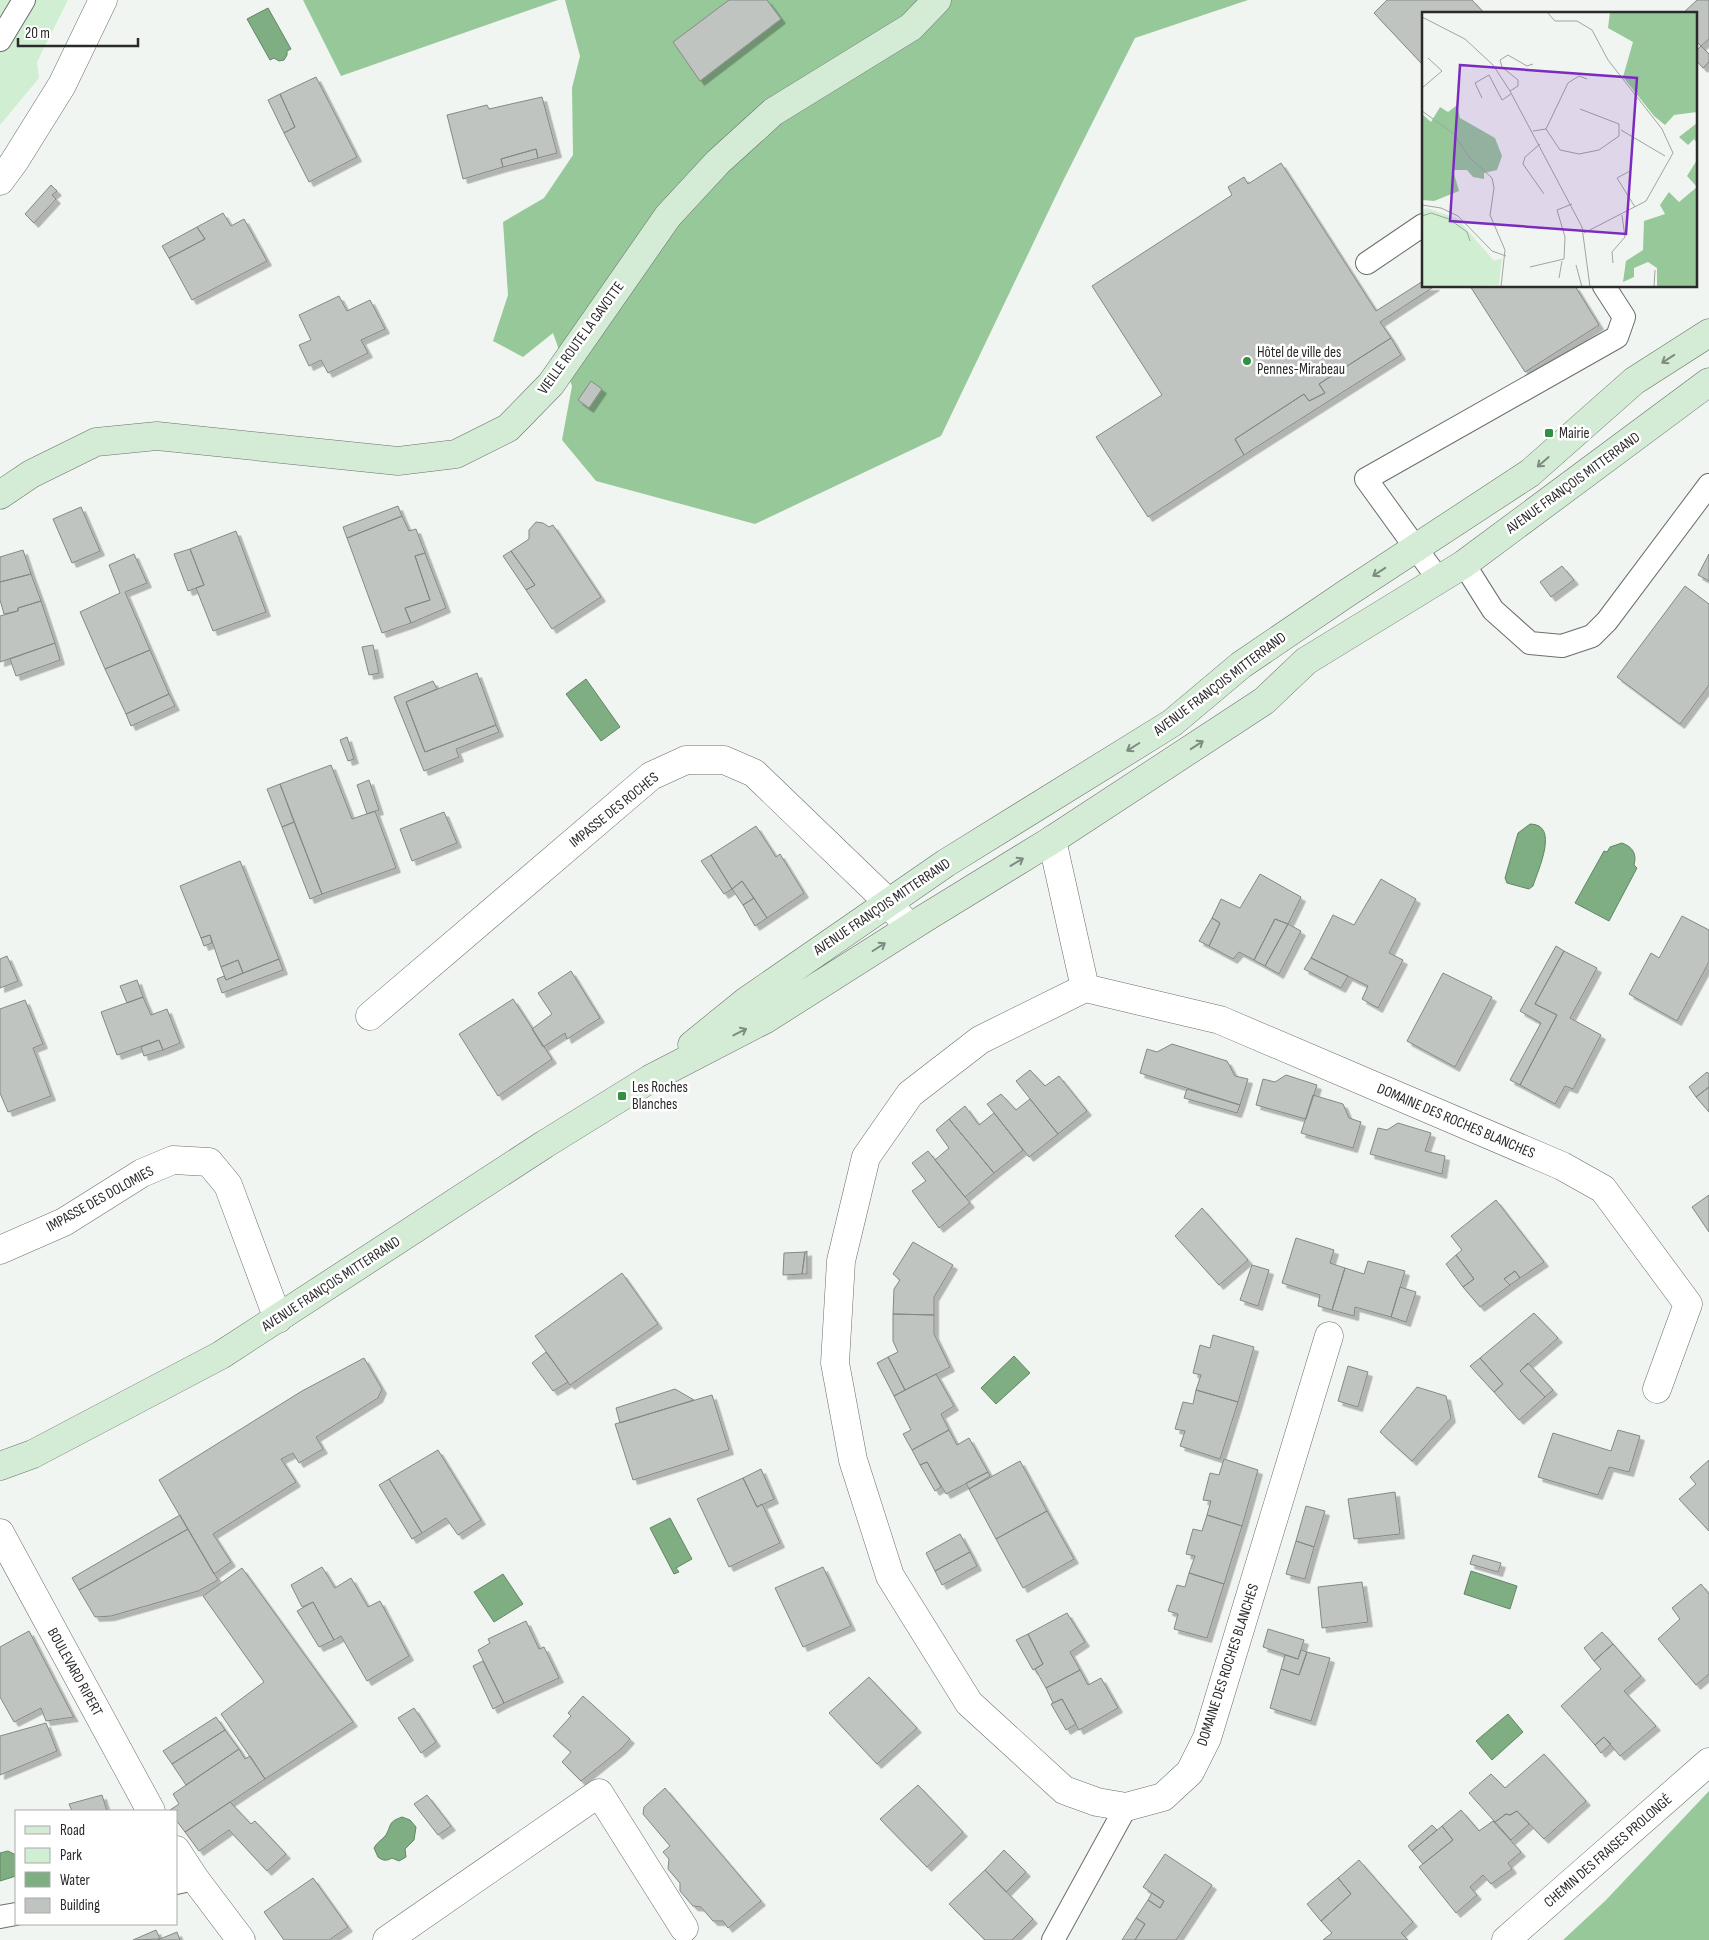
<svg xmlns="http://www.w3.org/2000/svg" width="1709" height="1940" font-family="'Sofia Sans Condensed',sans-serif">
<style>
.green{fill:#d0efd2}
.forest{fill:#97c89a}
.water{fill:#7eae81;stroke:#648667}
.building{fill:#c0c4c0;stroke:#858986;filter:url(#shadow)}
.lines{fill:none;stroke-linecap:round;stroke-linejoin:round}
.lane-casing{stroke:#6b6f6b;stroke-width:24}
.street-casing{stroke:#6b6f6b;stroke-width:29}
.secondary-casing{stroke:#6b6f6b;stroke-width:29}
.lane{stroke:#fff;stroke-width:22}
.street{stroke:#fff;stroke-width:28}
.secondary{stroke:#d4ecd6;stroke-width:28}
.oneway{stroke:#7e8b80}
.poi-dot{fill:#329042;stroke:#fff;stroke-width:2}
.labels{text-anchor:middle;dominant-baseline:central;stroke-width:5;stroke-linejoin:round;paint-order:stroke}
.street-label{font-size:15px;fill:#292a29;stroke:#fff}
.poi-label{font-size:15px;fill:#292a29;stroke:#fff;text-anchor:start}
.inset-road{fill:none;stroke:#a1a4a1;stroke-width:1}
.view{fill:#7b2cbf;fill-opacity:0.15;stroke:#7b2cbf;stroke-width:2.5}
.inset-edge{fill:none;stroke:#292a29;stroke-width:2.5}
</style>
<defs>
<filter id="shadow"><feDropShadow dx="4.5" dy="4.5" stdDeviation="0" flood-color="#0004"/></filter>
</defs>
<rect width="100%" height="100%" fill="#f1f5f1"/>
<path class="green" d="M0,0h68l-31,62 2,16 -39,47z"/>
<path class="forest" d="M303,0h255l-217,76z
M565,0h683l-113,38 -72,143 -122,255 -186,88 -159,-43 -34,-41 10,-54 -19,-53 -30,24 -30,-16 15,-46 -5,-73 41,-24 29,-43 -1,-67 8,-32z
M1709,1791v149h-146l42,-39z"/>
<path class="water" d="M268,8l23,41 -4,2v4l-3,5 -5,1 -5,-3 -4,2 -23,-41z
M586,679l34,48 -19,14 -35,-47z
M1530,824c30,0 8,46 3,62l-4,3 -22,-6 -2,-5 13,-45z
M1622,843c11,4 15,11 12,22l3,3 -28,53 -34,-18 29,-52 3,1 3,-5z
M1014,1356l16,17 -34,31 -15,-16z
M670,1518l22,41 -16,9 3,4 -5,2 -24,-46z
M1471,1571l46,15 -7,23 -46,-15z
M503,1574l20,30 -29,18 -20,-30z
M1508,1714l15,18 -31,28 -16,-19z
M402,1817l8,3 6,7 -2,13 -9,9 1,8 -7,4 -7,-3c-5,3 -9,3 -14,-1l-4,-9c3,-6 8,-8 12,-13 6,-11 2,-13 16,-18z
M8,1851l8,4v21l-16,5v-28z"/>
<path class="building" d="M729,0h38l14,19 -81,62 -27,-39z
M1387,0h85l13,14h-62v51l-49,-52z
M1697,0h12v39l-8,7 -6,-6v-26h-13z
M1701,46l8,8v8l-6,6 -8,-9v-11l2,2z
M316,77l41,80 -48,25 -25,-49 11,-6 -15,-33z
M280,94l15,33 -11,6 -16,-33z
M542,97l15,56 -19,5 -2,-9 -35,10 2,8 -40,12 -16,-64 40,-10 2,4z
M536,149l2,9 -35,9 -2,-8z
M1281,163l95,148 47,-30v5h12l-55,36 11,16 -72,46 6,9 -16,8 -5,-7 -69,45 9,16 -96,62 -52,-80 66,-42 -70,-109 140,-91 -4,-8 16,-10 4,7z
M51,185l6,6 -5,4 4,4 -22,24 -9,-9z
M223,213l8,13 13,-7 23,42 -75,39 -23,-42 36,-19 -8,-12z
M197,227l8,12 -36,19 -7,-12z
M1470,286h105l24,39 -74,47z
M339,296l8,15 23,-11 15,29 -24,11 7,13 -40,20 -7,-13 -12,6 -10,-21 12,-5 -12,-25z
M1391,338l10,17 -157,100 -9,-16 69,-45 5,7 16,-8 -6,-9z
M591,381l11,8 -13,19 -11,-8z
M398,506l4,10 -55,22 -4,-11z
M81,507l19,44 -28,12 -19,-44z
M402,516l7,15 7,-2 9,24 -10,3 15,44 -25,8 6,15 -29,10 -35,-95z
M536,522l7,1 6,4 4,-2 48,72 -49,32 -26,-39 9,-5 -24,-34 18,-12v-9z
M236,531l30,81 -53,19 -17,-43 8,-3 -14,-36z
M190,549l14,36 -16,6 -14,-37z
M23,550l8,24 -31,8v-25z
M511,551l24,34 -9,5 -23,-34z
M425,553l21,55 -35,15 -6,-15 25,-8 -15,-44z
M134,554l13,29 -22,9 25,58 -45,19 -25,-57 40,-19 -11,-28z
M1709,554v27l-11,-6z
M1562,566l12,14 -23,17 -11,-15z
M31,574l10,27 -23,7v3l-14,3 -4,-14v-18z
M1685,586l24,18v81l-29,39 -63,-47z
M41,601l14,42 -55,19v-46l18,-5v-3z
M55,643l5,17 -44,16 -6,-17z
M373,645l6,28 -10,2 -7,-28z
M150,650l19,44 -43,20 -21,-45z
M477,673l19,52 -71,27 -19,-50z
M433,681l4,8 -31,13 19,50 71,-27 3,7 -43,17 3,8 -35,14 -30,-74z
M169,694l6,12 -44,20 -5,-12z
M347,737l7,22 -6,2 -8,-21z
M331,765l21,54 23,-8 21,57 -74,26 -42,-110z
M369,780l10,30 -12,4 -10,-29z
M280,784l14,38 -12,5 -15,-38z
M444,812l13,31 -45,18 -12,-32z
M294,822l28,72 -12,5 -28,-72z
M756,826l20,31 4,-3 24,39 -37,25 -25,-37 -10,8 -21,-34z
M711,855l21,34 -8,5 -23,-33z
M240,861l39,98 -36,14 -5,-13 -17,7 -11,-32 -9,3 -21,-52z
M1260,874l41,23 -13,27 -13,-5 -21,41 -15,-8 -6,7 -24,-13 11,-23 -8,-5 9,-19 19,9z
M1381,879l35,20 -27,54 14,7 -25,48 -16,-9 6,-13 -57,-28 22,-43 21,10z
M742,881l12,17 -11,7 -11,-16z
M754,898l13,20 -12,8 -12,-21z
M1682,916l27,14v32l-32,59 -48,-27 22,-41 8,5z
M1212,918l8,5 -11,23 -10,-5z
M1275,919l13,5 -23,42 -11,-6z
M1288,924l13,7 -22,43 -14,-8z
M210,935l2,8 -8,3 -3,-8z
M1556,946l8,5 -29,53 22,11 -37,70 -10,-5 31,-57 -21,-12z
M1564,951l33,17 -27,50 31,17 -28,54 -8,-3 -10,18 -35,-19 37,-70 -22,-11z
M7,956l11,25 -18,7v-29z
M1311,958l37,18 -7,12 -37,-19z
M279,959l4,11 -61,23 -5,-14 7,-3 2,4z
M238,960l5,13 -17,7 -5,-13z
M571,971l29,47 -33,21 -2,-6 -22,14 -11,-18 20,-15 -14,-21z
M1443,973l49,24 -37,70 -48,-26z
M137,980l6,17 -16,6 -7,-17z
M143,997l8,18 16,-6 13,34 -17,7 -4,-10 -42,15 -16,-43z
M513,999l39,60 -54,37 -39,-62z
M25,1000l18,44 -10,4 18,48 -43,16 -8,-19v-84z
M159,1040l4,10 -19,6 -3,-9z
M1172,1044l55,17 8,15 13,3 -8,26 -100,-32 7,-24 10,3z
M1030,1070l15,16 14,-10 28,35 -29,23 -42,-53z
M1707,1072l2,2v13l-13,10 -7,-10z
M1286,1075l31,10 -11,34 -50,-14 7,-26 12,3z
M1709,1087v25l-13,-15z
M1187,1089l53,16 -3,8 -53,-15z
M1001,1094l15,16 14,-11 28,35 -29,23 -42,-53z
M1313,1095l30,9 6,14 12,4 -8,26 -52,-15z
M965,1106l14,19 15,-12 29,37 -29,23 -45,-54z
M949,1119l45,54 -29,24 -30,-37 14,-12 -13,-18z
M1398,1123l33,10 -6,18 20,5 -3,18 -72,-20 8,-26 9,2z
M928,1151l42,52 -31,25 -27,-37 14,-10 -14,-18z
M1709,1195v37l-17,-25z
M1496,1200l48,62 -24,16 -5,-7 -11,8 6,6 -30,22 -17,-20 11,-8 -18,-24 6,-5 -11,-14z
M1202,1208l46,52 -29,25 -44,-49z
M1296,1238l38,12 -4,13 15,5 -13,42 -14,-4 2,-11 -38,-12z
M913,1242l40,23 -19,32v18l-41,-1 1,-25 6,-9 -7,-6z
M807,1251v23h-5l3,-22z
M805,1252l-3,22 -19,1 1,-22z
M1456,1255l18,24 -11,8 -17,-23z
M1368,1261l37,10 -14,46 -36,-10 -1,9 -22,-6 13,-42 19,6z
M1252,1265l17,5 -11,36 -18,-6z
M1515,1271l5,7 -10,7 -6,-6z
M622,1273l36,51 -88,61 -35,-49z
M1400,1287l16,5 -10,30 -15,-5z
M1534,1313l24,25 -38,33 25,26 -26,23 -25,-28 9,-8 -23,-26z
M893,1314l41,1v19l16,33 -45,23 -17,-33 10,-5 -5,-11z
M1213,1335l41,12 -16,55 -42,-12 5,-15 -8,-2 7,-28 10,3z
M546,1352l22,30 -15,9 -21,-28z
M888,1357l17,33 -11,6 -17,-33z
M364,1358l18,31 -4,9 -62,39 7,12 -24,14 -6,-10 -12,6 15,23 -83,52 18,28 -17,12 -55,-94 143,-89z
M1480,1358l23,26 -9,8 -24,-26z
M1528,1363l25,27 -8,7 -25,-26z
M1348,1366l20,6 -10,35 -20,-6z
M936,1374l18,32 -13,8 8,16 -37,20 -9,-16 8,-4 -17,-34z
M1417,1387l29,9 5,22 -39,43 -32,-29z
M675,1389l19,11 -74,23 -4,-15z
M1196,1390l42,12 -18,57 -40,-13 5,-15 -10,-2 8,-27 10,2z
M712,1395l17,55 -96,30 -18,-56z
M949,1430l8,15 12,-7 19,34 -42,22 -19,-32 -7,3 -8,-15z
M1618,1430l22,6 -11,36 -20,-5 -11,28 -60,-18 15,-44 58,18z
M438,1450l43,70 -23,15 -12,-17 -24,15 -33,-54z
M1224,1459l34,11 -16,56 -35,-11 4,-14 -8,-1 7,-27 9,2z
M1709,1460v71l-30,-32 17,-15 -6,-7z
M1020,1461l27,50 -51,28 -27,-50z
M927,1462l14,25 -6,4 -15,-26z
M761,1469l13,30 -17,8 -14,-29z
M988,1472l2,4 -21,13 -3,-6z
M743,1478l14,29 5,-3 18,39 -51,24 -32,-68z
M389,1479l33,54 -10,6 -33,-54z
M1395,1492l5,42 -46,5 -6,-40z
M1306,1506l19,5 -11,36 -18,-6z
M1047,1511l27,48 -51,29 -27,-49z
M180,1515l8,14 -109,61 -7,-12z
M1207,1515l35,11 -18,58 -35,-11 6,-17 -9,-2 7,-25 9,2z
M188,1529l30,51 -20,11 -87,25 -16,1 -16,-27z
M960,1534l10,18 -35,19 -9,-18z
M1296,1541l18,6 -9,32 -19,-5z
M970,1552l7,14 -35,19 -7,-14z
M1473,1555l28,8 -3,9 -28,-8z
M322,1567l13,21 16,-10 17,29 12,-6 29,55 -42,25 -26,-45 -7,4 -21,-38 -11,5 -11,-22z
M823,1567l28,59 -48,21 -28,-59z
M242,1568l111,154 -88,57 -44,-65 43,-32 -61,-86z
M1189,1573l35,11 -17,54 -33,-9 4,-15 -10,-3 9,-26 8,2z
M1362,1582l6,40 -46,6 -4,-41z
M1701,1584l8,10v80l-13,11 -38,-46 22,-20 -8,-11z
M313,1602l21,38 -15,7 -22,-36z
M1067,1613l18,29 -15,10 10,18 -34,18 -11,-19 8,-5 -15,-30z
M526,1621l13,28 5,-2 15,31 -55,25 -26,-53 12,-7 -2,-4z
M1268,1629l36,11 -6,19 -35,-12z
M29,1631l44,85 1,1 -28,4 -5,-13 -27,14 -14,-25v-50z
M1602,1632l11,12 -19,17 -10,-13z
M1028,1634l15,30 -10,6 -17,-30z
M1613,1644l28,32 -17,15 32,35 -36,30 -16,-19 -9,8 -34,-39 40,-37 -7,-8z
M1301,1650l6,2 -8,23 -18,-6 4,-14 13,4z
M1307,1652l23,6 -19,63 -41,-13 11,-39 18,6z
M483,1661l21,42 -11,6 -20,-43z
M1080,1670l8,15 13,-7 17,30 -39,22 -17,-31 -9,4 -7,-15z
M869,1677l48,51 -40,36 -48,-51z
M583,1696l47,43 -9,10 -40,32 -19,-19 9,-10 -18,-16 18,-20 -3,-3z
M1062,1699l14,25 -10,6 -15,-26z
M414,1708l22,34 -15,11 -23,-35z
M216,1717l9,13 -53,34 -9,-13z
M46,1723l11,28 -57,24v-39z
M225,1730l14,19 -53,36 -14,-21z
M1604,1737l7,7 -10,9 -6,-8z
M239,1749l6,10 5,-3 15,23 -80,53 -9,-12v-9l-6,-1 9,-6 -6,-10z
M1544,1754l42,47 -42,38 -27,-28 -7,4 -4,-1 -11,8 -26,-29 22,-19 14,14z
M918,1785l45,47 -36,35 -47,-48z
M665,1788l96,113 -33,27 -5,-7h-10l-12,-14 -8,-1 -13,-15v-8l-12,-14 1,-10 -6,-7 7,-6 -27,-32 1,-7z
M102,1795l5,16h-35l-3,-7z
M427,1795l24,31 -13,9 -24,-31z
M230,1802l21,22 4,-3 31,33 -19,17 -38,-41 -30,21 -14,-19z
M1461,1810l18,21 14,-10 28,31 -13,11 4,6 -21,15 -8,-9 -13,12 7,8 -21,18 -37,-46 34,-27 -11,-14z
M1517,1811l12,13 -18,16 -16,-18 11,-8 4,1z
M1432,1825l5,5 -25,21 -4,-5z
M1442,1826l11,14 -30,24 -11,-13z
M1004,1850l22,22 -20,20 -21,-22z
M1165,1854l47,31 -36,55h-41l10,-16 -9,-6 12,-18 12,8 4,-7 -21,-14z
M1359,1860l54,62 -12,11 7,7h-85l9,-7 -11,-12 30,-27 -13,-16z
M985,1870l48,49 -21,21h-27l-36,-36z
M313,1878l35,49 -19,13h-45l-20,-28z
M1338,1878l13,16 -30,27 -14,-17z
M1152,1893l12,8 -4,7 -12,-8z
M1136,1918l9,6 -10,16h-13z
M156,1930l4,9 -27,1z
M177,1932l3,8h-23l3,-1z"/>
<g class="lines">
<g class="lane-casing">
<path id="lane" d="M0,40l24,-40
M1367,263l56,-38
M1464,564l29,46 37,33 32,3 30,-10 15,-15 102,-136
M1439,580l-73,-101 251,-142 7,-20 -20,-31
M176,1883l19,-4
M0,1917l16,-3
M1053,1940l73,-133"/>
</g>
<g class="street-casing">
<path id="street" d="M0,181l14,-19 48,-77 41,-85
M1052,840l33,148 135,32 342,146 41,23 85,115 -31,85
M1085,988l-105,52 -70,54 -44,63 -25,104 -6,102 18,97 37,116 79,127 95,87 33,12 29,5 37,-10 27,-25 17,-34 122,-402
M370,1016l281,-240 35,-16h38l30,13 135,130 20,25
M0,1250l64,-28 78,-49 31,-13 36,2 19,23 50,134
M0,1533l151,278
M176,1850l19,29 46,61
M387,1940l212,-147 85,135
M1506,1940l203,-178"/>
</g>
<g class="secondary-casing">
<path id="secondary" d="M0,495l31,-21 65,-32 61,-6 241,25 58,-7 52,-26 43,-44 117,-168 50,-54 55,-50 138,-85 26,-27
M692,1045l53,-43 201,-139 226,-140 69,-58 106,-72 183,-120 104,-92 75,-48
M0,1466l33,-12 188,-99 324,-211 105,-65 116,-60 159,-101 127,-78 212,-139 42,-40 158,-97 245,-182"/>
</g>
<use href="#lane" class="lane"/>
<use href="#street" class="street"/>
<use href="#secondary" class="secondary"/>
</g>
<defs><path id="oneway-shaft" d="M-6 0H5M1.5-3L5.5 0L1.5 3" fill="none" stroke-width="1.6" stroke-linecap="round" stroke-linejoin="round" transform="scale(1.25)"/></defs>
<g class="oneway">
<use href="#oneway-shaft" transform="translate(1668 359) rotate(147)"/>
<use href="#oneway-shaft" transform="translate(1543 462) rotate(139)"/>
<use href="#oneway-shaft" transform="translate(1379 572) rotate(147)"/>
<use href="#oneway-shaft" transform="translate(1197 745) rotate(-33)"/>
<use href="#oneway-shaft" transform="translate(1133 747) rotate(148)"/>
<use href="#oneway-shaft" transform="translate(1017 862) rotate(-31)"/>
<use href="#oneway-shaft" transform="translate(879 947) rotate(-32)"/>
<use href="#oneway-shaft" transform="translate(740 1032) rotate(-27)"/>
</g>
<g class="poi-dot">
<circle cx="1247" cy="361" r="5"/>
<rect x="1544" y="428" width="10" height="10" rx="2.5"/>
<rect x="617" y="1091" width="10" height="10" rx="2.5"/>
</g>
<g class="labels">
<g class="street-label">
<text transform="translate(581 338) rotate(-54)">VIEILLE ROUTE LA GAVOTTE</text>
<text transform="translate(1573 483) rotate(-36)">AVENUE FRANÇOIS MITTERRAND</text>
<text transform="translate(1220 684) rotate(-37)">AVENUE FRANÇOIS MITTERRAND</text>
<text transform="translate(614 810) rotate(-39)">IMPASSE DES ROCHES</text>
<text transform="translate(882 907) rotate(-34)">AVENUE FRANÇOIS MITTERRAND</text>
<text transform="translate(1456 1121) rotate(23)">DOMAINE DES ROCHES BLANCHES</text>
<text transform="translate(100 1199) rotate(-29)">IMPASSE DES DOLOMIES</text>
<text transform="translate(331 1284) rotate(-33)">AVENUE FRANÇOIS MITTERRAND</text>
<text transform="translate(1228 1665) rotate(-72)">DOMAINE DES ROCHES BLANCHES</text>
<text transform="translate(75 1672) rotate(61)">BOULEVARD RIPERT</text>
<text transform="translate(1608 1851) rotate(-41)">CHEMIN DES FRAISES PROLONGÉ</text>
</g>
<g class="poi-label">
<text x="1257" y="352">Hôtel de ville des<tspan x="1257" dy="17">Pennes-Mirabeau</tspan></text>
<text x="1559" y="433">Mairie</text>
<text x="632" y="1087">Les Roches<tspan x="632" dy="17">Blanches</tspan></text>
</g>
</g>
<g transform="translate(1422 12)">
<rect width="275" height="275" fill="#f1f5f1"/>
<path d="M4,196l31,10 37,43 8,-3 -3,27 -77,2v-75z" fill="#d0efd2"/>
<path d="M188,0h87v100l-23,3 -9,10 -11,-9 -31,-39 10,-35 -25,-14zM35,93l3,13 35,20 7,18 -5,14 -13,3v6l-11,-2 -6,-7h-14l6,21 -25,10 -12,-1v-86l9,8 9,-15 8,5zM275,111v20l-3,-4 -6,6 -9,-8zM275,148v127h-40v-19l-9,-6 -14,6v9l-11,5 3,-21 17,-11 1,-29 21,-7 -5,-9 9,-13 10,10 18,-15 -10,-11z" fill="#97c89a"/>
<path class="inset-road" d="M125,0l8,9h22l15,9 16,30 54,69 11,24 -27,48 -62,32M0,5l43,22 28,26 17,26 72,136 8,60M0,76l20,-17 -14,-13M88,79l8,-5v-6l-16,-13 -2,-7 8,-5 19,11 6,-2M60,86l-7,-15 14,-8 13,25 9,-6M0,99l32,23 15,23 23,21 2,10 -4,27 15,35 -4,37M124,117l14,21 19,4 20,-4 20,-14v-12l-39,-15M199,118l44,26M111,119l13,-2 22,-46 11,-7 8,3M118,132l-15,13 -2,7 21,30M208,159l-13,7 18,29M0,193l19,3 17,8 34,35 14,5M0,204l9,-3 18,6 18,13 3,9M191,251l-1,-11 13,-15 -3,-22M154,253l6,22M108,255l34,-8 1,-22 -8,-27 15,-6M137,266l3,-17M232,275l1,-17"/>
<path class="view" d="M38,53l177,13 -11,156 -176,-13z"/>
<rect width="275" height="275" class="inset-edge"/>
</g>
<rect x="15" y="1810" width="162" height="115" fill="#ffffff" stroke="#a9aaa9"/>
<rect x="25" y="1826" width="25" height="8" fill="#d4ecd6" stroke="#a9aaa9"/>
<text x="60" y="1835" font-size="15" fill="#292a29">Road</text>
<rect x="25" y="1848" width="25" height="15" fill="#d0efd2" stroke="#a9aaa9"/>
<text x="60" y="1860" font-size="15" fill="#292a29">Park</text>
<rect x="25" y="1872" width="25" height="15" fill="#7eae81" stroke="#a9aaa9"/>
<text x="60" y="1885" font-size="15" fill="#292a29">Water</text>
<rect x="25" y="1898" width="25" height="15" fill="#c0c4c0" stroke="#a9aaa9"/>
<text x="60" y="1910" font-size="15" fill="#292a29">Building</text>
<path d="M18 38v8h120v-8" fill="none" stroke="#292a29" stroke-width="2.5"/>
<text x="25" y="38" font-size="15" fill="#292a29" stroke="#ffffff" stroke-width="4" paint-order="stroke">20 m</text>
</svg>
